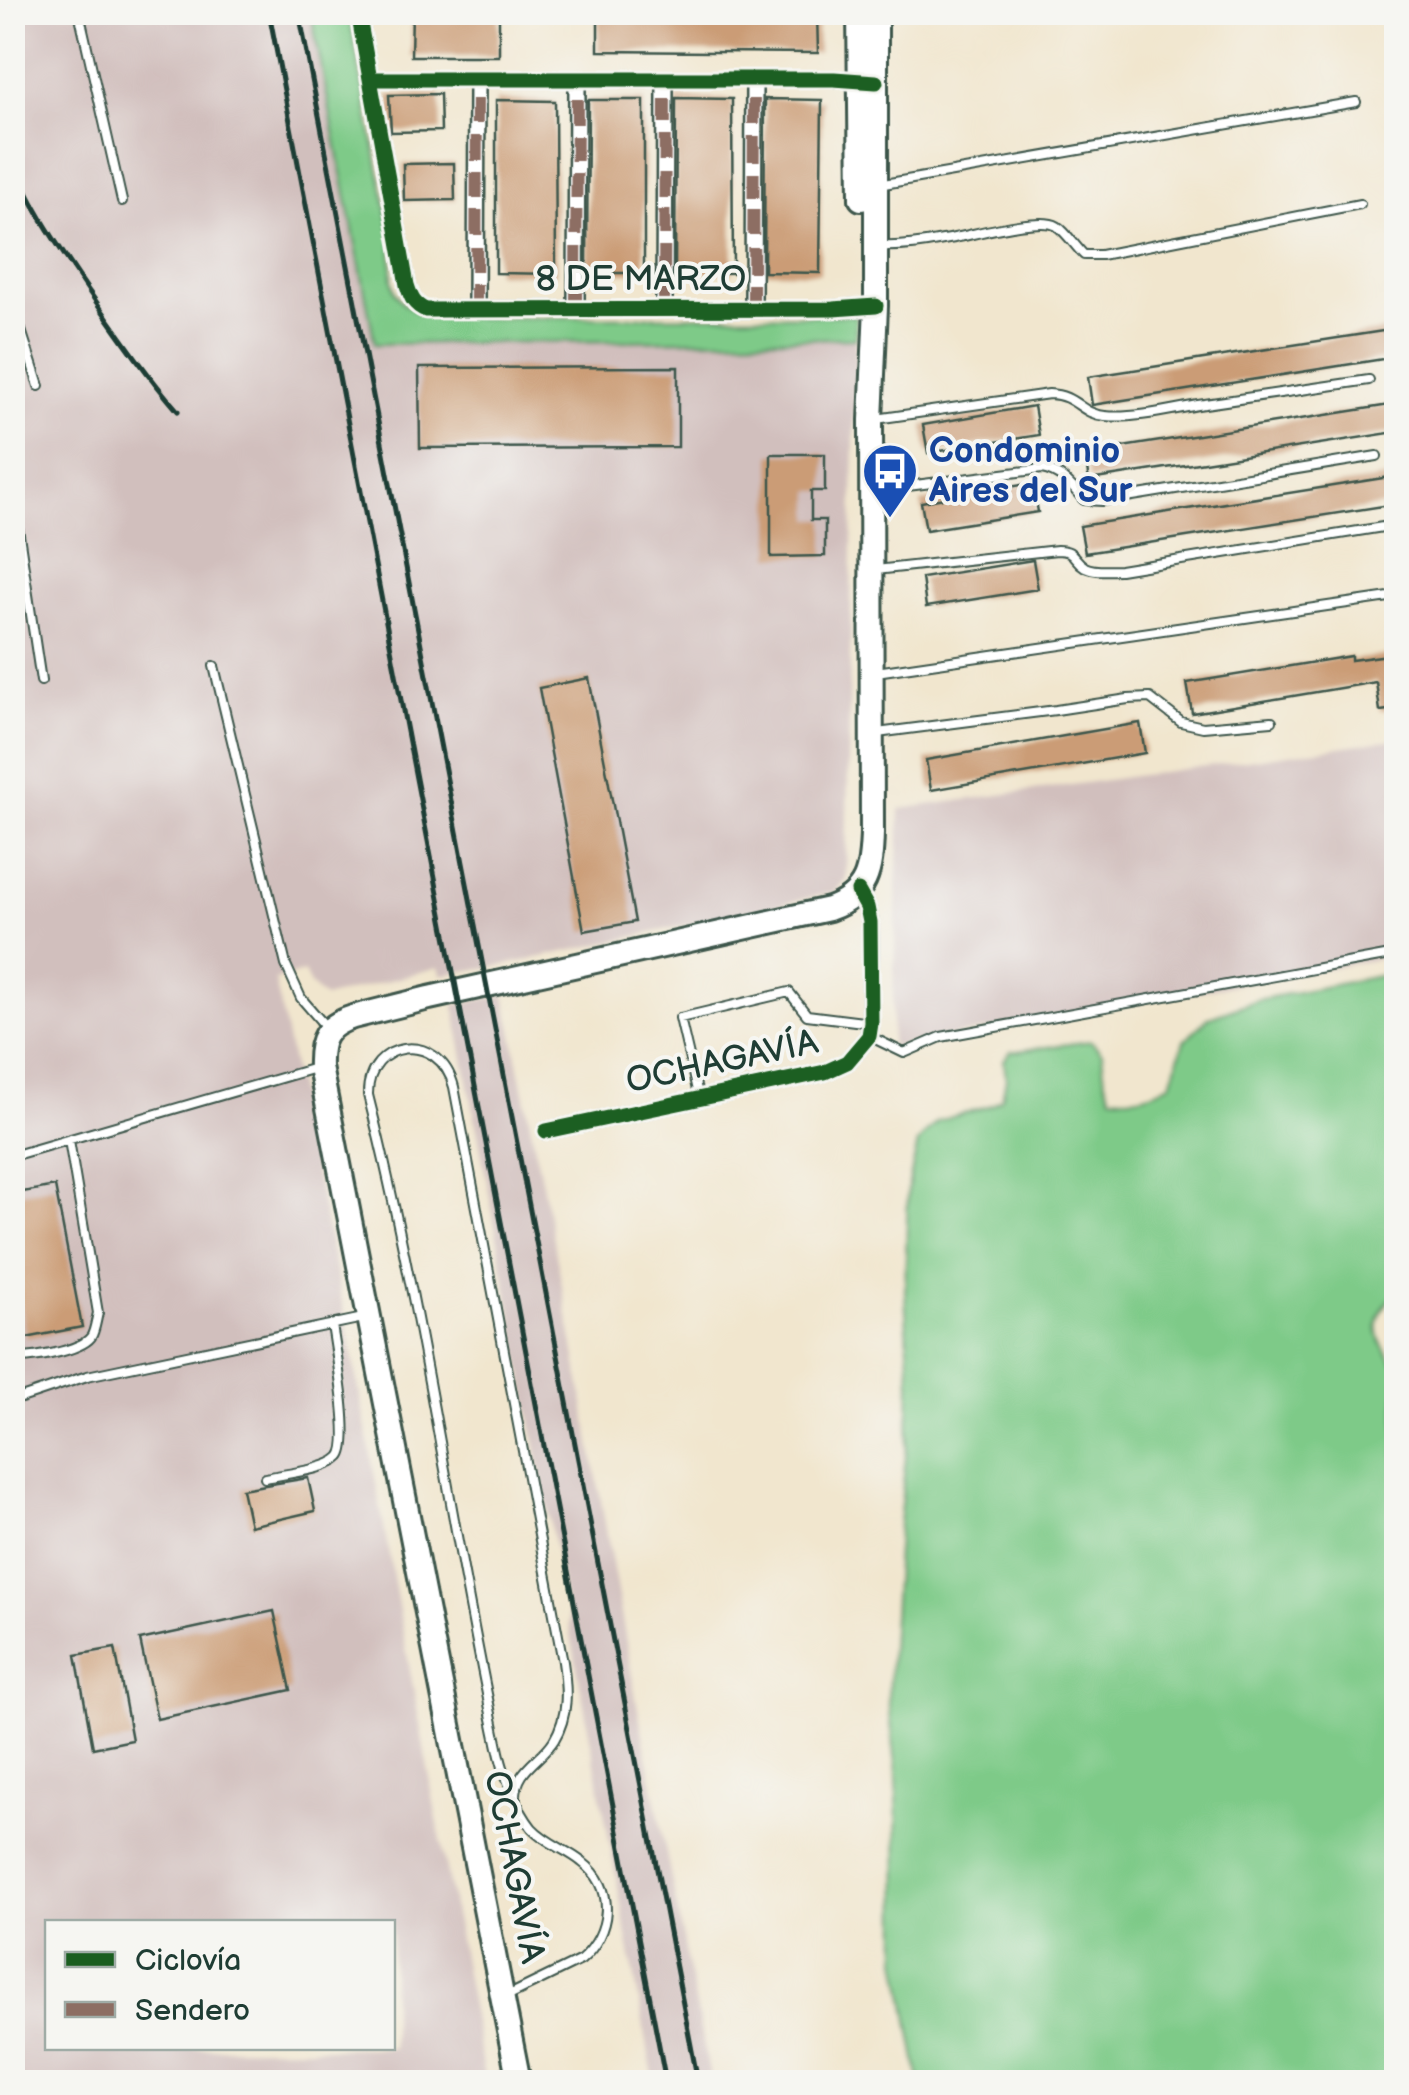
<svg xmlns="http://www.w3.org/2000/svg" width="1409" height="2095" font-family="'Balsamiq Sans',sans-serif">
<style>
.industrial{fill:#d1bfbd;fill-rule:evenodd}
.green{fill:#7eca88;stroke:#4e845e;stroke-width:2.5}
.building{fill:#cb9c76}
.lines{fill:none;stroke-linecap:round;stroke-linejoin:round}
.service-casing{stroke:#3e564b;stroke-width:12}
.minor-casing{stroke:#3e564b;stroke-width:20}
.secondary-casing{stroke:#3e564b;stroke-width:28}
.service{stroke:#fff;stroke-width:8}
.minor{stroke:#fff;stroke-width:15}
.secondary{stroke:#fff;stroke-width:22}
.rail{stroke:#1f3d34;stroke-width:5}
.quiet{stroke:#8d6e63;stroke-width:12;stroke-dasharray:25 12;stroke-linecap:butt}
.cycleway-casing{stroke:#f6f6f2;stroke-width:21}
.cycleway{stroke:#1b5e20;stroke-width:15}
.labels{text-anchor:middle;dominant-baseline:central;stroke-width:8;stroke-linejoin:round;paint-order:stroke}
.street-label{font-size:35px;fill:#1f3d34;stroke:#f6f6f2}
.transit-label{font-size:35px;font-weight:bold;fill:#164399;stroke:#f6f6f2;text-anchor:start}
</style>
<rect width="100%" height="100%" fill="#f6f6f2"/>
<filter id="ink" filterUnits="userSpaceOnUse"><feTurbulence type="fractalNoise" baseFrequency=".01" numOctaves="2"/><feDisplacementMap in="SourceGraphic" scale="20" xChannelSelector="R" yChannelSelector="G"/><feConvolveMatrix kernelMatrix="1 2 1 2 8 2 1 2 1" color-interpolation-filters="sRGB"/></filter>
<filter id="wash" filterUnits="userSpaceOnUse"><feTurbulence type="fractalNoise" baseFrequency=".0048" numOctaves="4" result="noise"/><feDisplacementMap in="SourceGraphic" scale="40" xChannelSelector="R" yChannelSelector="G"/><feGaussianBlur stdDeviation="2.25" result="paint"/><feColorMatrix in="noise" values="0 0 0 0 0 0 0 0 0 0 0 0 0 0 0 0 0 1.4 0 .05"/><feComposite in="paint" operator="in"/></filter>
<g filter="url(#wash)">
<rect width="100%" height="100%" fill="#f1e6ce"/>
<path class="industrial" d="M12,13h299l64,331 481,-6 -10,541 -11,13 -325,72 -69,11 -2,-8 -115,31 -14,-13 -6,-13 -29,8 76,366 134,736h-472zM48,1922h344v126h-344z
M1396,739v217l-505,91 9,-238z
M505,995l67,341 65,368 74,378h-57l-200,-1077z"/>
<path class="green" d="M311,13h38l43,225v41l3,13 8,11 15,10 20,5 418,-3v23l-481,6z
M1389,974l7,1v316c-4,7 -11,13 -15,21 -10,21 3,38 15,54v716h-476l-22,-123 -1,-186 -9,-75 10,-164 10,-98 2,-51 -5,-93 3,-104 10,-45 10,-12 10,-10 54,-16 10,-7 4,-19 -2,-19 7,-8 80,-11 11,12 3,29 6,14c22,3 41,0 60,-13l13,-42 25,-24 48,-17z"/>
<g id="blocks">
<path class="building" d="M412,12h87v44h-88z
M598,12h219l1,41 -220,-2z
M440,94l1,37 -50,1 -2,-37z
M676,98l56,1 1,174 -58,-1z
M765,99l57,1 -2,173 -56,-1z
M496,100l59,1 1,173 -60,-1z
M588,100h56v173h-57z
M454,163l1,37 -51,1 -1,-37z
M1396,329v28l-304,48 -4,-28z
M678,367v80l-258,1 -1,-80z
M1396,404v28l-307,48 -5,-27z
M1034,406l5,29 -111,18 -5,-28z
M771,454h54v37h-14v29h14v36l-54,1z
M1396,476v28l-311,49 -5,-27z
M1033,483l5,29 -112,18 -5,-28z
M1033,560l5,29 -112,18 -4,-29z
M1396,654v55l-16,2 -4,-29 -184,31 -5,-30 164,-27v4z
M589,678l46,244 -51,9 -45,-243z
M1140,723l5,30 -214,37 -5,-30z
M55,1186l27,141 -56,11 -14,-72v-72z
M308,1478l7,33 -65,15 -8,-37z
M274,1611l17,79 -134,29 -17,-79z
M115,1648l17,92 -39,8 -17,-93z"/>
</g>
</g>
<g filter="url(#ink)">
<use href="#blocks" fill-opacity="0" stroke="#3e564b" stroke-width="2.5"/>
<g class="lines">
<g class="service-casing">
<path id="service" d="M79,12l43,189
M878,185l478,-83
M881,246c21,1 42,-2 62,-6 23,-3 97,-25 114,-14 10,7 18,20 27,29h17l259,-51
M12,302l27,84
M876,419l173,-25c28,1 31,20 56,22 28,3 65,-6 93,-11 57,-8 114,-17 171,-25
M12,488l29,193
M876,490l166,-21c20,4 29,17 42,31l18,1 275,-45
M876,570l181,-20c19,0 15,9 28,17 10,5 24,3 35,3l269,-44
M214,666l72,299 15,33 25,29
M876,672l520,-76
M877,733l179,-23 72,-11 22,-1 31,24 22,5 69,-6
M869,1036l35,17 37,-16 455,-83
M699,1099l-19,-81 109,-26 18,23 64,8
M12,1156l303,-88
M12,1357c17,3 68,-6 79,-20 4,-6 5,-17 7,-24l-29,-173
M12,1401l75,-25 281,-59
M265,1478c18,-4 63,-8 75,-21 13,-13 -5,-111 -8,-132
M505,1997l76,-37c30,-26 36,-72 1,-98 -16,-13 -35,-18 -50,-34 -15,-18 -28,-53 -33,-76 -47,-218 -76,-441 -131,-657 -1,-55 71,-66 86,-8l109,575c4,27 6,53 -9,78 -13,21 -39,29 -38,58"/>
</g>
<g class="minor-casing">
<path id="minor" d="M358,12l49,273c4,13 7,20 19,25l407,-1 43,-3
M370,79h464l32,3
M476,309l1,-230
M576,309l1,-230
M664,309l1,-230
M753,309l1,-230
M546,1131l279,-59 22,-10 22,-26 2,-13 -1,-101 -3,-15 -9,-16"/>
</g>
<g class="secondary-casing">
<path id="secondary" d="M859,12l2,187
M519,2082l-199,-1015c-1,-28 5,-41 33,-50l76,-19 400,-89c39,-14 42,-39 43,-76l-1,-413 5,-114v-294"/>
</g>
<use href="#service" class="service"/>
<use href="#minor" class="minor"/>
<use href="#secondary" class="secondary"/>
<path class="rail" d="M269,12l397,2070
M299,12l399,2070
M12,159c19,49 49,91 78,134 28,40 56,81 88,118"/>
<path class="quiet" d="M476,309l1,-230
M576,309l1,-230
M664,309l1,-230
M753,309l1,-230"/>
<g class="cycleway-casing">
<path id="cycleway" d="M358,12l49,273c4,13 7,20 19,25l407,-1 43,-3
M370,79h464l42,3
M546,1131l279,-59 22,-10 22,-26 2,-13 -1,-101 -3,-15 -9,-16"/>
</g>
<use href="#cycleway" class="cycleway"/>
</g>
</g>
<defs>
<g id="bus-pin" transform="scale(2.875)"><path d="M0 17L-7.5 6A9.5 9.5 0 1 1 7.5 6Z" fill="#1a4fb4" stroke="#f6f6f2"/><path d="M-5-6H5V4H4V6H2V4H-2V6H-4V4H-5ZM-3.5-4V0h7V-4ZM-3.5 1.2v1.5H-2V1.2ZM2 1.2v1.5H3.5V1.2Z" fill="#fff"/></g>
</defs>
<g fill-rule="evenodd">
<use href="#bus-pin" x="890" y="471"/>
</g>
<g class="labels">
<g class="street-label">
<text x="641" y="279">8 DE MARZO</text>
<text transform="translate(722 1062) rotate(-12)">OCHAGAVÍA</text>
<text transform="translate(514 1867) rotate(79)">OCHAGAVÍA</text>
</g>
<g class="transit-label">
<text x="929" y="451">Condominio<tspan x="929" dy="40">Aires del Sur</tspan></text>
</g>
</g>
<rect width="1409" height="2095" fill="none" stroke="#f6f6f2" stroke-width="50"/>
<rect x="45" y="1920" width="350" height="130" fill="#f6f6f2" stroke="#a0aca6" stroke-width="2.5"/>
<rect x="65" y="1952" width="50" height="15" fill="#1b5e20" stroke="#a0aca6" stroke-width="2.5"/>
<text x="135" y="1970" font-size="30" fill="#1f3d34">Ciclovía</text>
<rect x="65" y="2002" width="50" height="15" fill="#8d6e63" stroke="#a0aca6" stroke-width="2.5"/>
<text x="135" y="2020" font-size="30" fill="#1f3d34">Sendero</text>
</svg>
